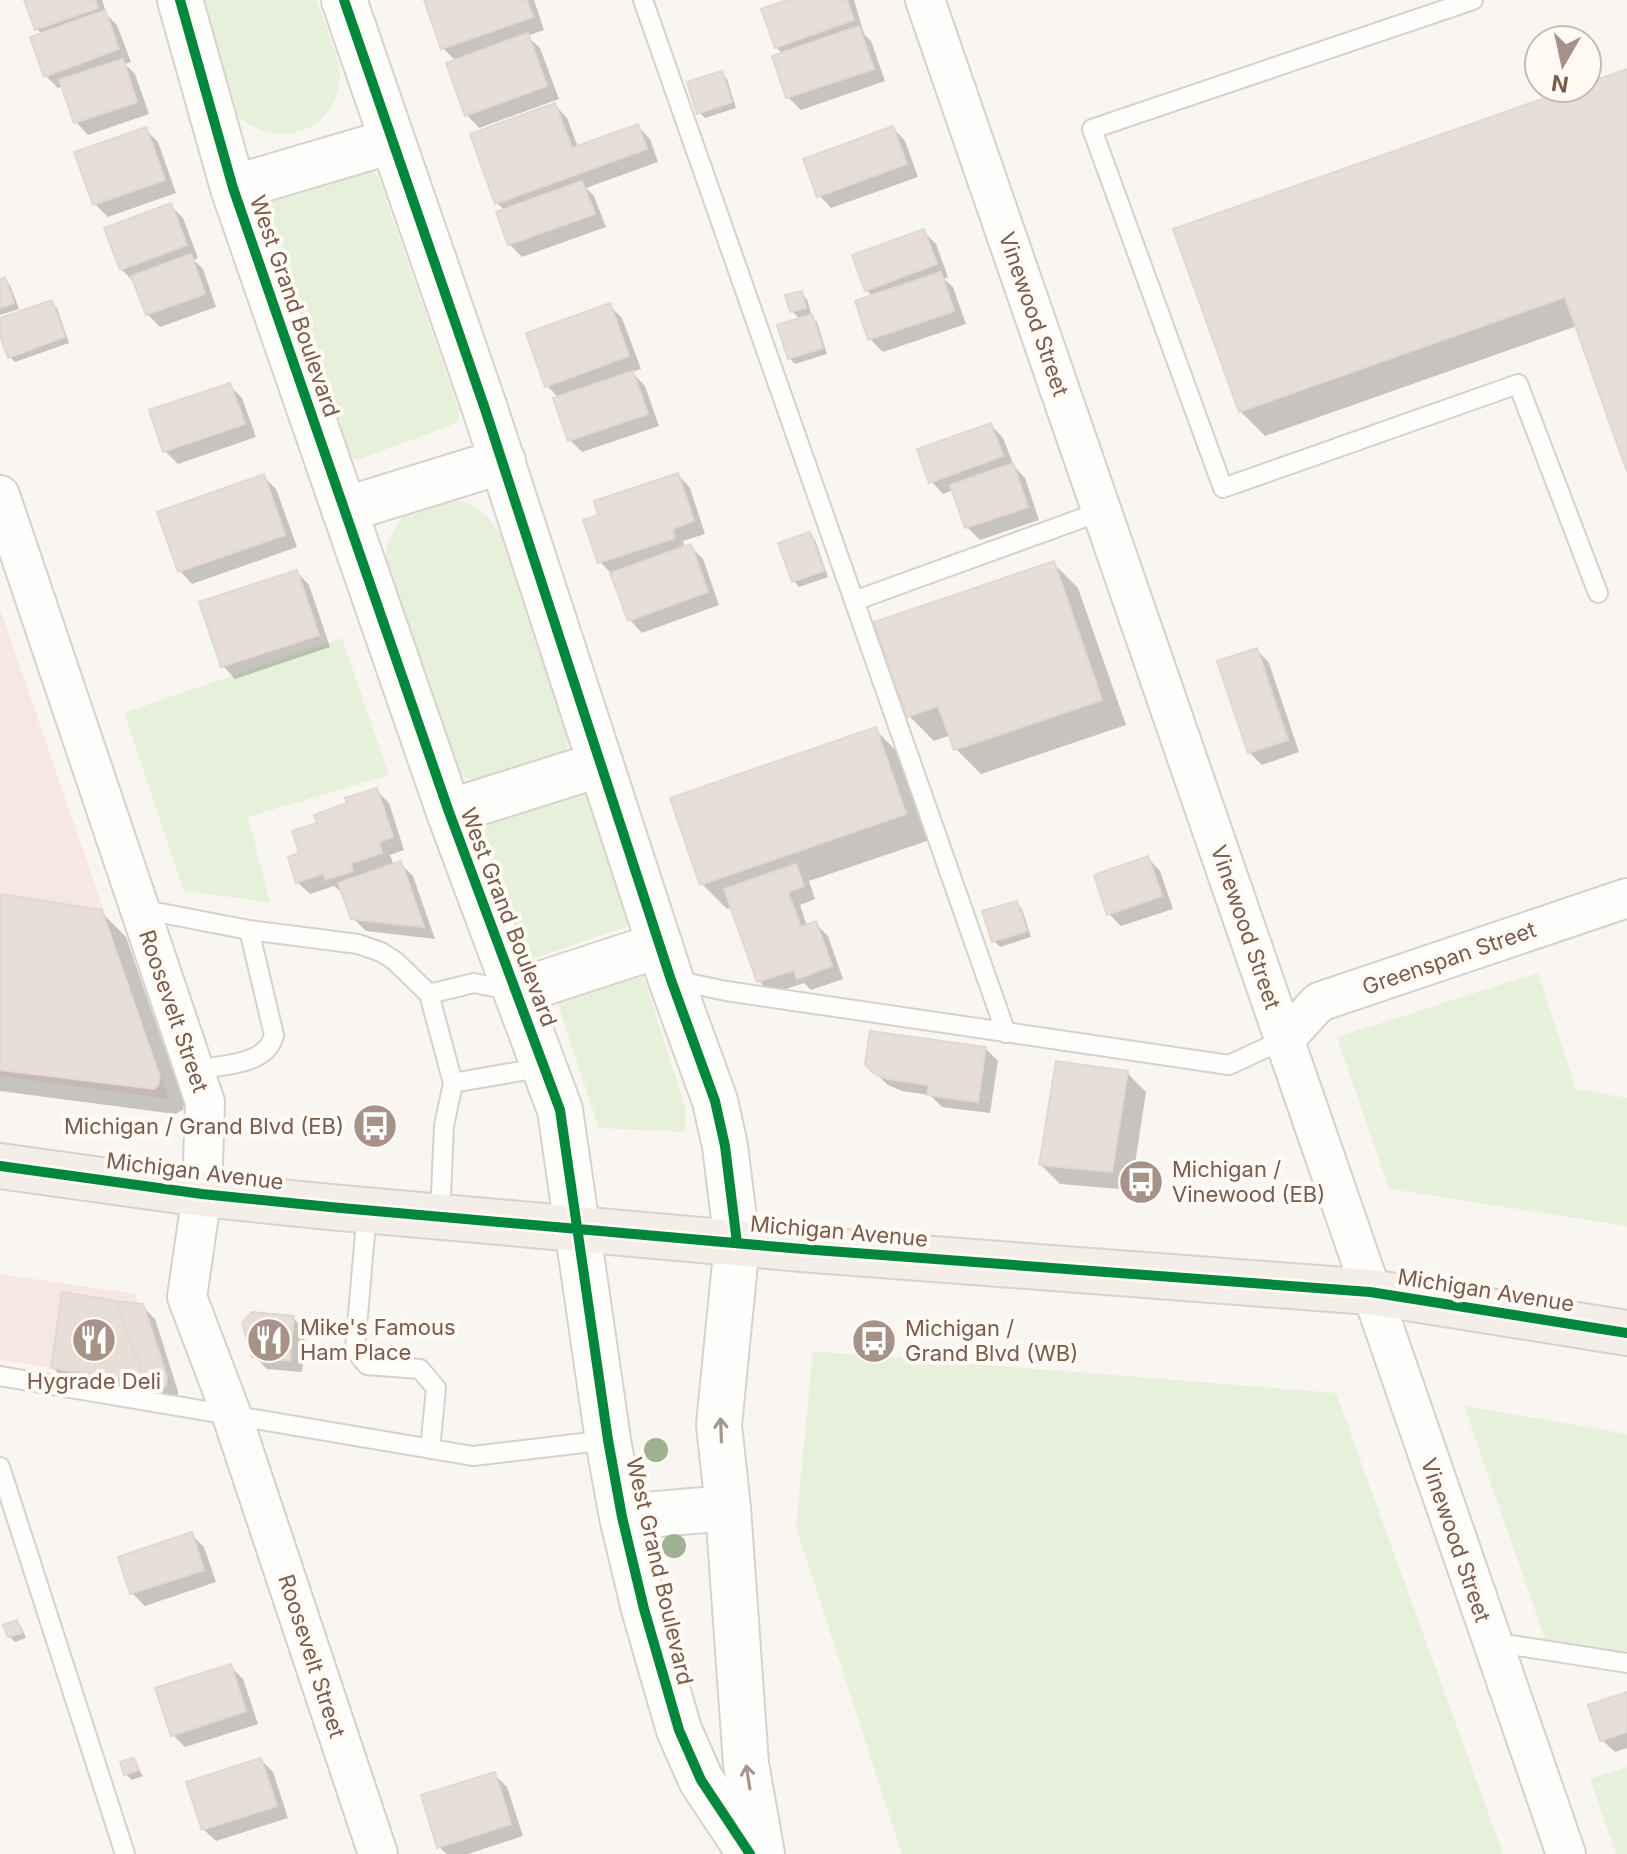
<svg xmlns="http://www.w3.org/2000/svg" width="1627" height="1854" font-family="Inter,sans-serif">
<style>
.commercial{fill:#f6e8e1}
.green{fill:#e7f0db}
.shadow{fill:#0003}
.building{fill:#e6ded7;stroke:#e2d8d2;stroke-width:2}
.lines{fill:none;stroke-linecap:round;stroke-linejoin:round}
.lane-casing{stroke:#d7d1cb;stroke-width:22}
.street-casing{stroke:#d7d1cb;stroke-width:42}
.secondary-casing{stroke:#d9d2cb;stroke-width:48}
.primary-casing{stroke:#dad1cc;stroke-width:48}
.lane{stroke:#fefefd;stroke-width:18}
.street{stroke:#fefefd;stroke-width:38}
.secondary{stroke:#fefefd;stroke-width:44}
.primary{stroke:#f3eee8;stroke-width:44}
.cycleway-casing{stroke:#fffaf3;stroke-width:15}
.cycleway{stroke:#00873e;stroke-width:10}
.tree{fill:#9eb190}
.oneway{stroke:#a8958b}
.labels{text-anchor:middle;dominant-baseline:central;stroke-width:8;stroke-linejoin:round;paint-order:stroke}
.street-label{font-size:22px;fill:#7a5c4d;stroke:#fffaf3}
.poi-label{font-size:22px;fill:#7a5c4d;stroke:#fffaf3;text-anchor:start}
</style>
<rect width="100%" height="100%" fill="#f9f5f0"/>
<path class="commercial" d="M0,609l169,490 -169,-23z
M0,1274l135,20 36,92 -171,-26z"/>
<path class="green" d="M204,0h112c6,17 26,62 24,78 -6,64 -80,74 -114,24z
M368,167l10,9 82,237 -4,10 -7,3 -92,34 -8,-5 -89,-246 3,-8z
M448,499c24,2 38,15 52,34l70,202v7l-6,11 -89,27 -7,-1 -11,-8 -72,-206 3,-24 16,-27z
M342,638l47,137 -141,42 22,85 -86,-11 -60,-178z
M582,785l6,7 39,128 -1,7 -99,34 -52,-140z
M1538,973l38,116 51,9v128l-238,-37 -52,-152z
M643,975l42,131v26l-86,-4 -42,-127z
M813,1351l523,42 167,461h-601l-106,-327z
M1464,1406l163,28v217l-82,-12z
M1627,1767v87h-11l-26,-75z"/>
<path class="shadow" d="M26,0h76l5,15 10,10 14,37 -6,2 10,10 14,40 -61,21 -12,-13 -13,-36 -5,2 -12,-12 -4,-42 -5,-5z
M426,0h108l10,30 -17,6 13,12 19,51 -80,29 -12,-13 -11,-54 -13,-13z
M793,0h61l10,34 7,7 14,40 -84,29 -13,-13 -14,-40 9,-3 -7,-7z
M1627,71v395l-50,-140 -312,110 -25,-25 339,-323h8v-3z
M721,73l6,6 9,29 -31,10 -6,-6z
M555,105l12,13 11,29 59,-21 13,13 8,23 -72,26 8,8 12,31 -84,30 -13,-13 -4,-33 -8,-8z
M893,128l12,13 13,36 -87,31 -12,-13z
M145,129l13,13 18,51 -68,24 -13,-13z
M171,206l12,12 15,40 -4,2 9,9 13,38 -56,20 -13,-13 -13,-32 -13,-13z
M923,231l13,13 12,33 -4,2 9,8 13,37 -83,28 -13,-13 4,-42 -8,-7z
M5,280l5,5 9,24 -19,6v-34z
M801,293l6,6 4,14 -2,1 8,8 10,32 -32,10 -6,-6 12,-38 -9,-9z
M51,302l6,6 12,35 -54,19 -6,-6 -9,-26v-10z
M610,306l12,12 19,51 -9,3 13,14 14,40 -77,26 -13,-13 -10,-41 -12,-12z
M229,385l13,13 14,39 -78,27 -13,-13z
M991,425l12,13 11,28 11,12 14,42 -59,20 -13,-13 -13,-37 -11,4 -12,-13z
M678,475l12,13 15,46 -22,7 2,7 5,-2 13,13 16,46 -77,28 -12,-13 -17,-45 -13,-13 1,-46z
M264,477l12,12 21,58 -105,37 -12,-13z
M809,534l6,6 13,37 -29,10 -5,-6z
M1053,563l25,25 48,137 -145,49 -25,-25 -5,-14 -17,6 -25,-25z
M297,572l12,13 21,62 -95,32 -12,-13z
M1257,650l12,13 30,89 -37,13 -13,-13z
M875,729l25,26 30,85 -121,41 6,18 -15,6 7,21 9,-2 12,12 15,43 -32,11 -7,-7 -33,11 -12,-13 -26,-74 -6,2 -25,-25z
M376,790l13,13 15,47 -14,5 4,11 7,-2 12,12 22,63 -69,-8 -13,-13 -10,-28 -3,1 -6,-5 -24,8 -13,-12 5,-28 17,-29z
M1148,858l12,13 13,38 -52,17 -12,-12z
M0,896l101,16 25,25 58,167 -1,6 -8,4 -175,-23z
M1017,903l5,6 9,28 -31,10 -6,-6z
M985,1048l13,13 -8,52 -48,-6 -12,-12 -28,-4 -14,-6 -14,-13z
M1127,1073l19,19 -15,98 -71,-6 -19,-19z
M142,1306l13,13 23,72v7l-106,-11 -19,-19z
M293,1318l13,13 -4,41 -35,-3 -13,-13z
M191,1534l13,13 12,35 -71,24 -13,-13z
M17,1622l5,6 4,10 -11,4 -6,-6z
M230,1666l13,13 15,45 -73,23 -12,-12z
M1627,1694v54l-12,4 -13,-12z
M133,1760l10,16 -11,4 -6,-6z
M261,1760l12,12 15,46 -72,23 -13,-12z
M494,1774l13,13 16,49 -55,18h-21l-8,-7z"/>
<path class="building" d="M24,0h71l3,8 -63,22z
M424,0h103l6,17 -92,32z
M787,0h60l7,20 -79,28 -14,-39z
M105,10l14,39 -75,28 -14,-40z
M859,26l15,43 -88,29 -14,-42z
M528,33l19,53 -82,30 -19,-53z
M123,59l14,43 -63,21 -15,-43z
M1627,69v403l-62,-175 -326,115 -66,-183 400,-141h14v-5z
M722,71l10,31 -35,12 -10,-32z
M555,103l17,45 66,-24 9,25 -152,55 -25,-70z
M893,126l14,38 -90,33 -14,-38z
M146,127l19,53 -72,25 -19,-53z
M582,181l13,33 -87,31 -12,-33z
M171,203l16,42 -67,25 -16,-42z
M924,229l13,35 -72,27 -13,-36z
M191,254l14,40 -59,21 -15,-39z
M941,272l13,39 -86,29 -13,-39z
M5,277l9,26 -14,5v-29z
M802,291l4,17 -16,4 -5,-17z
M52,300l13,37 -57,21 -8,-22v-18z
M610,303l19,53 -84,31 -19,-54z
M812,314l11,34 -35,11 -11,-34z
M633,371l15,43 -80,27 -15,-43z
M230,383l15,41 -82,28 -14,-42z
M991,423l12,33 -74,27 -12,-34z
M1013,463l15,44 -63,21 -15,-43z
M678,473l16,48 -22,8 3,9 -77,25 -15,-43 15,-5 -4,-14z
M264,474l21,61 -107,37 -21,-60z
M810,532l14,39 -32,11 -14,-39z
M691,544l17,48 -80,29 -18,-48z
M1054,561l48,139 -148,50 -16,-44 -31,11 -33,-95z
M297,570l22,65 -98,32 -22,-65z
M1257,648l31,92 -40,13 -31,-92z
M876,727l30,87 -206,71 -30,-87z
M377,788l16,49 -14,5 3,11 -31,10 2,8 -28,9 -1,-7 -28,10 -8,-26 11,-4 -7,-22 25,-8 -3,-8 33,-12 -2,-5z
M1148,856l14,40 -55,19 -13,-40z
M401,861l23,66 -73,-8 -13,-36z
M796,864l8,22 -16,6 13,35 15,-6 16,45 -35,13 -3,-9 -37,12 -33,-93z
M0,894l102,16 58,167 -2,8 -4,4 -154,-19z
M1017,901l10,30 -35,11 -10,-31z
M870,1031l116,16 -8,55 -51,-7 2,-10 -41,-6 -15,-6 -8,-9z
M1056,1061l72,10 -16,101 -73,-7z
M62,1292l54,9 30,82 -95,-15z
M116,1301l27,3 24,73 -1,9 -20,-3z
M252,1312l42,4 -4,45 -38,-4 -10,-34z
M192,1532l12,38 -74,24 -12,-37z
M17,1620l5,13 -14,4 -5,-12z
M231,1664l15,47 -75,25 -16,-48z
M1627,1692v40l-27,9 -12,-36z
M134,1758l5,12 -15,5 -4,-13z
M261,1758l16,48 -75,24 -16,-48z
M495,1772l16,52 -74,24 -16,-53z"/>
<g class="lines">
<g class="lane-casing">
<path id="lane" d="M643,0l363,1033
M1473,0l-381,129 131,359 295,-104 80,209
M854,601l248,-90
M140,909l109,21 109,14 23,8 14,9 34,33 45,-11 40,8
M674,980l52,11 503,74 56,-26
M429,994l24,89
M194,1070c26,-5 73,-4 80,-35l-25,-105
M367,1210l-12,140 12,15 53,4 16,19 -6,61
M440,1216l4,-90 9,-43 91,-16
M0,1376l473,80 135,-16
M0,1467l125,387
M1492,1642l135,21"/>
</g>
<g class="street-casing">
<path id="street" d="M925,0l641,1854
M0,495l205,607 -3,92 -15,103 44,116 147,441
M1285,1039l34,-37 308,-104"/>
</g>
<g class="secondary-casing">
<path id="secondary" d="M180,0l53,188 216,624 111,298 48,330 14,77 22,92 35,121 22,50 49,74
M344,0l141,409 186,571 44,121 10,45 12,97 -18,182 9,83 18,256 16,90
M233,188l159,-47
M344,510l159,-49
M449,812l152,-48
M516,992l144,-47
M622,1517l106,-9"/>
</g>
<g class="primary-casing">
<path id="primary" d="M0,1166l202,28 128,13 472,42 568,43 257,41"/>
</g>
<use href="#lane" class="lane"/>
<use href="#street" class="street"/>
<use href="#secondary" class="secondary"/>
<use href="#primary" class="primary"/>
<g class="cycleway-casing">
<path id="cycleway" d="M180,0l53,188 216,624 111,298 48,330 14,77 22,92 35,121 22,50 49,74
M344,0l141,409 186,571 44,121 10,45 12,97
M0,1166l202,28 128,13 472,42 568,43 257,41"/>
</g>
<use href="#cycleway" class="cycleway"/>
</g>
<g class="tree">
<circle cx="656" cy="1450" r="12"/>
<circle cx="674" cy="1546" r="12"/>
</g>
<defs><path id="oneway-shaft" d="M-6 0H5M1.5-3L5.5 0L1.5 3" fill="none" stroke-width="1.6" stroke-linecap="round" stroke-linejoin="round" transform="scale(2)"/></defs>
<g class="oneway">
<use href="#oneway-shaft" transform="translate(721 1430) rotate(-92)"/>
<use href="#oneway-shaft" transform="translate(748 1777) rotate(-99)"/>
</g>
<defs>
<g id="bus-disc" transform="scale(2.3)"><circle r="9.5" fill="#a69286" stroke="#fffaf3"/><path d="M-5-6H5V4H4V6H2V4H-2V6H-4V4H-5ZM-3.5-4V0h7V-4ZM-3.5 1.2v1.5H-2V1.2ZM2 1.2v1.5H3.5V1.2Z" fill="#fff"/></g>
<g id="restaurant-disc" transform="scale(2.3)"><circle r="9.5" fill="#a69286" stroke="#fffaf3"/><path d="M-5-6h1v4h1v-4h1v4h1v-4h1v5L-1.5 .5V6h-2V.5L-5-1ZM5-6V6H3V1.5H1.5Q1.5-4 5-6Z" fill="#fff"/></g>
</defs>
<g fill-rule="evenodd">
<use href="#bus-disc" x="375" y="1126"/>
<use href="#bus-disc" x="1141" y="1182"/>
<use href="#restaurant-disc" x="94" y="1340"/>
<use href="#restaurant-disc" x="269" y="1340"/>
<use href="#bus-disc" x="874" y="1341"/>
</g>
<g class="labels">
<g class="street-label">
<text transform="translate(295 306) rotate(71)">West Grand Boulevard</text>
<text transform="translate(1034 314) rotate(71)">Vinewood Street</text>
<text transform="translate(509 917) rotate(69)">West Grand Boulevard</text>
<text transform="translate(1246 927) rotate(71)">Vinewood Street</text>
<text transform="translate(1449 958) rotate(-19)">Greenspan Street</text>
<text transform="translate(174 1011) rotate(71)">Roosevelt Street</text>
<text transform="translate(195 1171) rotate(7)">Michigan Avenue</text>
<text transform="translate(839 1231) rotate(5)">Michigan Avenue</text>
<text transform="translate(1486 1290) rotate(9)">Michigan Avenue</text>
<text transform="translate(1456 1540) rotate(71)">Vinewood Street</text>
<text transform="translate(660 1571) rotate(77)">West Grand Boulevard</text>
<text transform="translate(312 1656) rotate(72)">Roosevelt Street</text>
</g>
<g class="poi-label">
<text x="344" y="1126" text-anchor="end">Michigan / Grand Blvd (EB)</text>
<text x="1172" y="1169">Michigan /<tspan x="1172" dy="25">Vinewood (EB)</tspan></text>
<text x="300" y="1327">Mike's Famous<tspan x="300" dy="25">Ham Place</tspan></text>
<text x="905" y="1328">Michigan /<tspan x="905" dy="25">Grand Blvd (WB)</tspan></text>
<text x="94" y="1381" text-anchor="middle">Hygrade Deli</text>
</g>
</g>
<g transform="translate(1563 64) rotate(189)"><circle r="38" fill="#fffaf3" stroke="#cabbb1" stroke-width="2"/>
<path d="M0-6L14 30L0 20L-14 30Z" fill="#a69286"/>
<text y="-12" font-size="22" font-weight="bold" text-anchor="middle" fill="#7a5c4d">N</text>
</g>
</svg>
